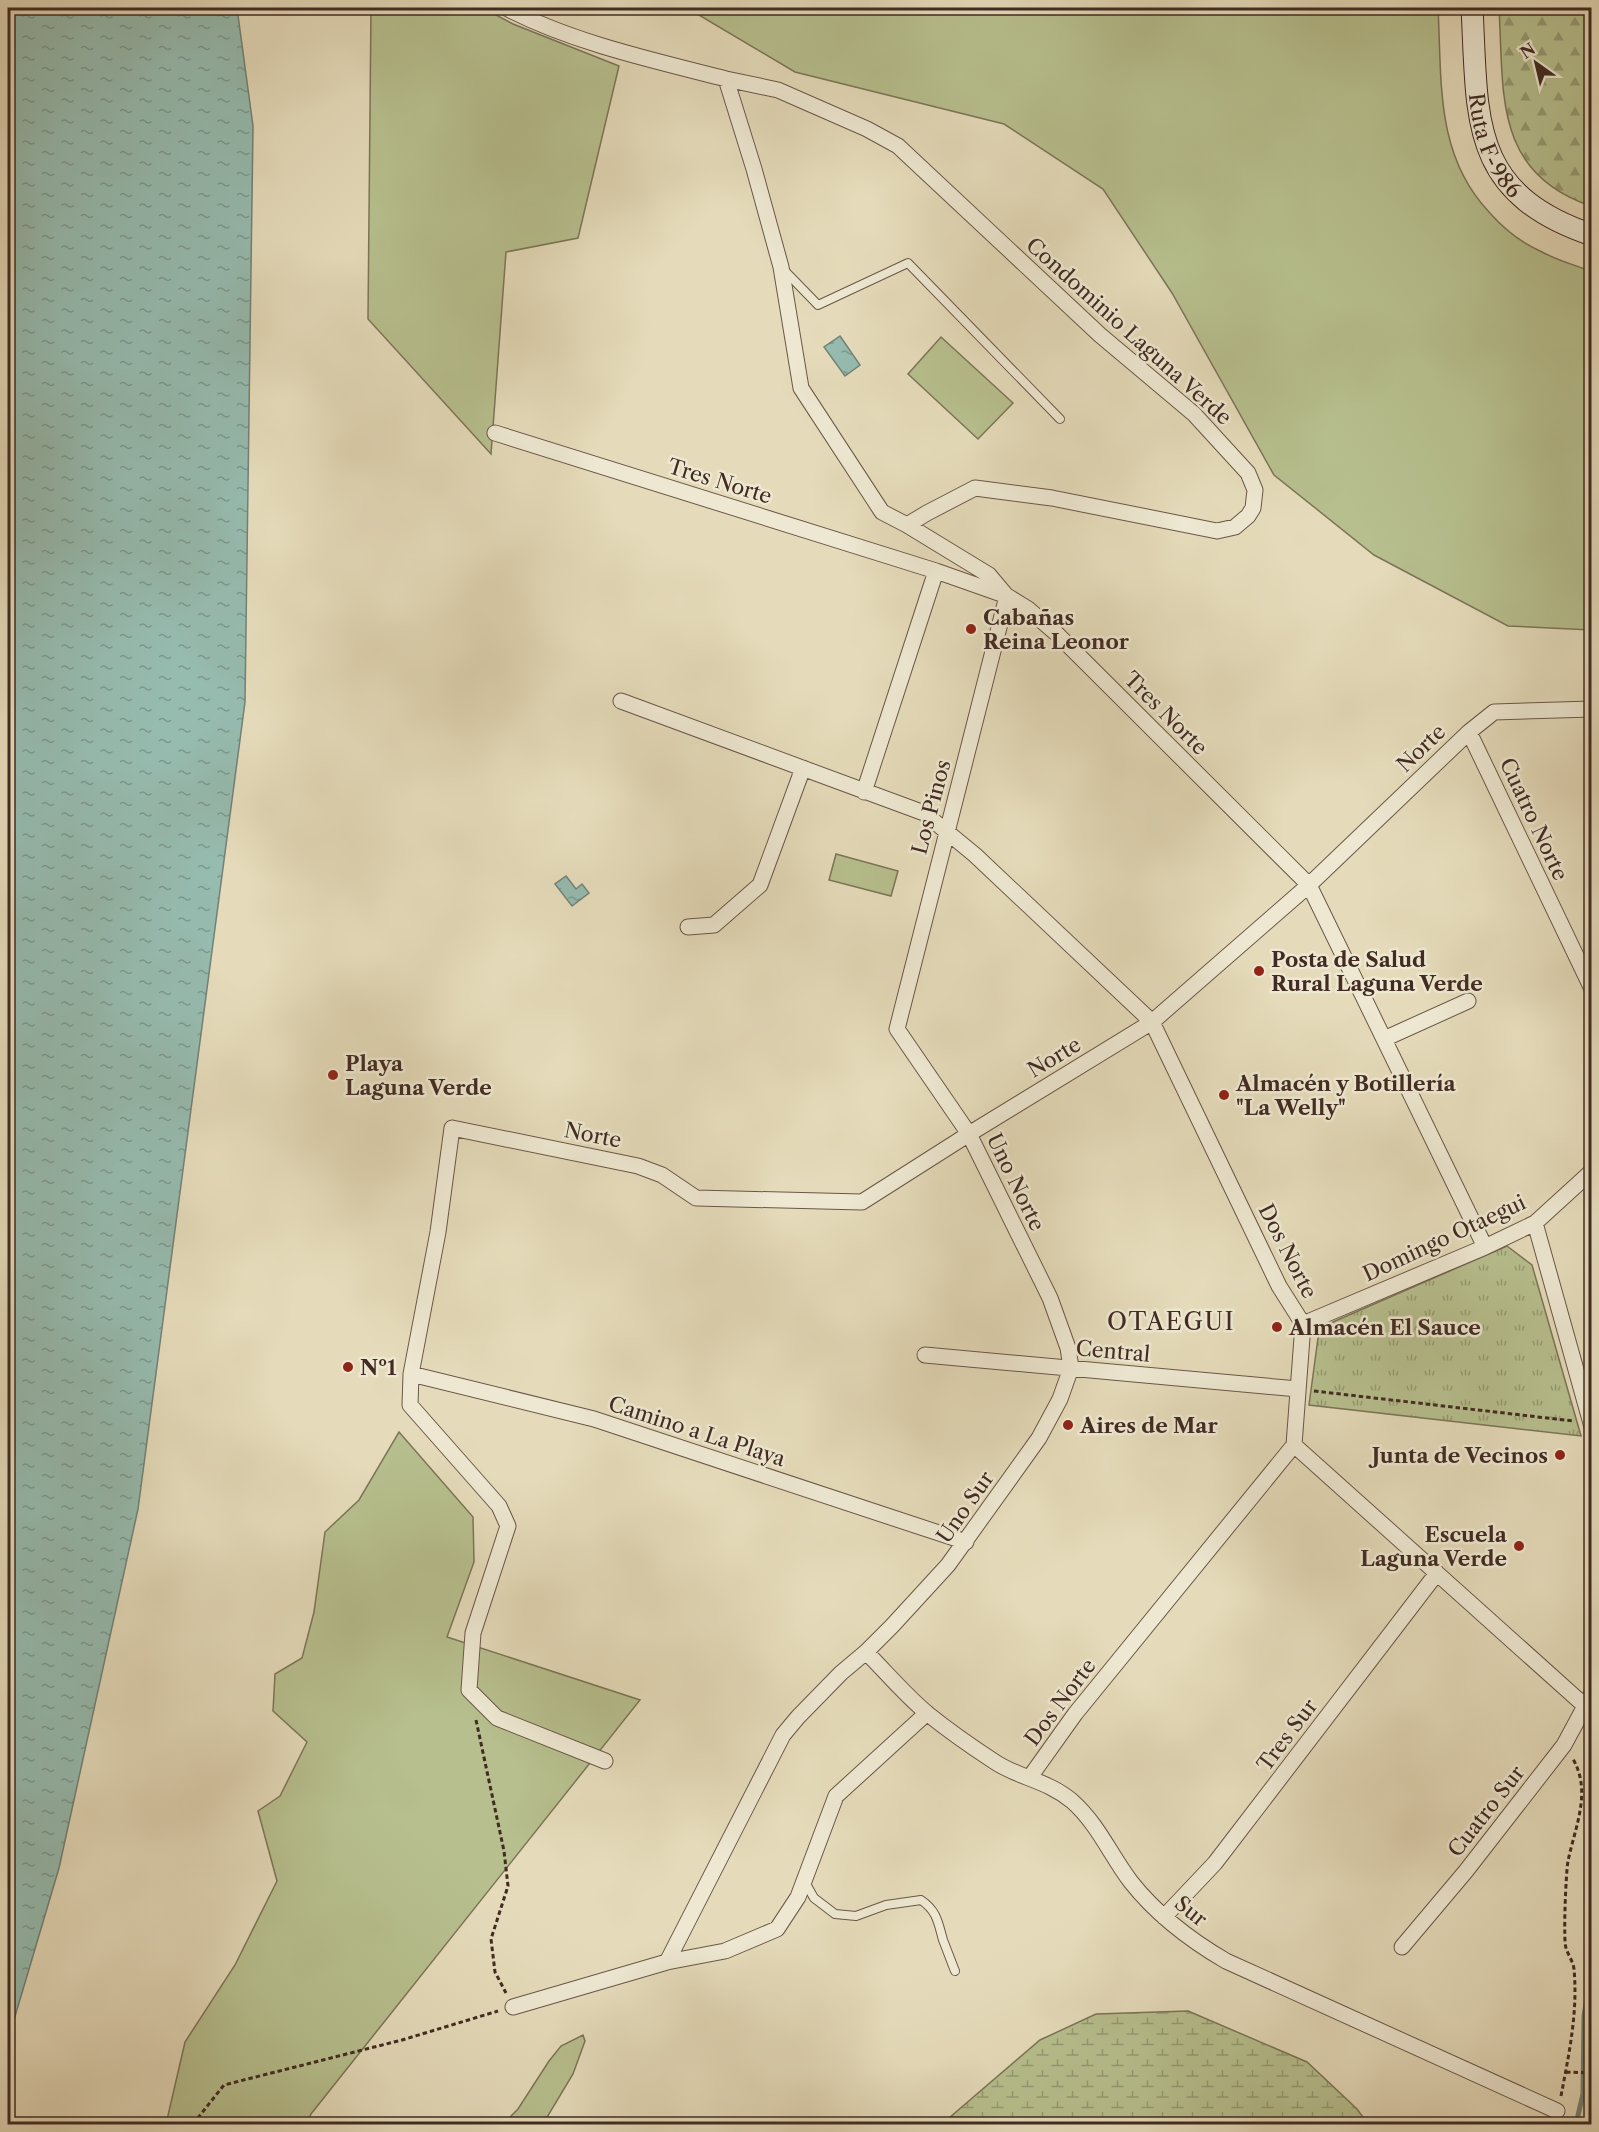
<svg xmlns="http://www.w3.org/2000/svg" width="1599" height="2132" font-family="'Libre Caslon Text',serif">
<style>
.grass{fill:#b7bf8e;stroke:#7c7558;stroke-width:1.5}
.forest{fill:url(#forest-firs);stroke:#7c7558;stroke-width:1.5}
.wetland{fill:url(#wetland-marsh);stroke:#7c7558;stroke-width:1.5}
.park{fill:url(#park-tufts);stroke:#7c7558;stroke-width:1.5}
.water{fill:url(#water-ripples);stroke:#748177;stroke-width:1.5}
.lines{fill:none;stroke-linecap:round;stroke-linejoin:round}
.stream{stroke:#748177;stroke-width:5}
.service-casing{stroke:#6a5748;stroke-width:10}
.minor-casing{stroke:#6a5748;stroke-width:17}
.secondary-casing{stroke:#412b22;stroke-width:23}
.path{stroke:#412b22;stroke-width:3;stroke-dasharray:4.5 3;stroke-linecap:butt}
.service{stroke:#eee8d2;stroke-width:8}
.minor{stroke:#eee8d2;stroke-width:15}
.secondary{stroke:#eee8d2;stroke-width:21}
.poi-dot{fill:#8f2418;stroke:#eee8d2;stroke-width:2}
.labels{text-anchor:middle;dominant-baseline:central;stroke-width:5;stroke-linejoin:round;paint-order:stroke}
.street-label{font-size:21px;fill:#412b22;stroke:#eee8d2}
.poi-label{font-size:21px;font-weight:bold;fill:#412b22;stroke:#eee8d2;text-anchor:start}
.quarter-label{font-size:24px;letter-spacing:1.5px;fill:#412b22;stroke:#eee8d2}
</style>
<defs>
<pattern id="forest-firs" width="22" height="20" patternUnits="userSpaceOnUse" patternTransform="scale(1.5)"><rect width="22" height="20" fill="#b7bf8e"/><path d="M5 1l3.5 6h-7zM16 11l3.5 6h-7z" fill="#969b74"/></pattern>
<pattern id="wetland-marsh" width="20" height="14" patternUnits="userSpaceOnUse" patternTransform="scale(1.5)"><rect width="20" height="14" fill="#b7bf8e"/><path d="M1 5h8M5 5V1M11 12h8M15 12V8" fill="none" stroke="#969b74"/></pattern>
<pattern id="park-tufts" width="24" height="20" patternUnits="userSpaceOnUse" patternTransform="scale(1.5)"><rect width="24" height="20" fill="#b7bf8e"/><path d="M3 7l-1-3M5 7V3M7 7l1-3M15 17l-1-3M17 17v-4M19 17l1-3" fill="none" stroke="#969b74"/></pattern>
<pattern id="water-ripples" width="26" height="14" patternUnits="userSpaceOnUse" patternTransform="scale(1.5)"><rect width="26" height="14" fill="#96bbaf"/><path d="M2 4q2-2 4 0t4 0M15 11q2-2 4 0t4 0" fill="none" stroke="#7c988e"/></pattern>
</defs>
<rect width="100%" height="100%" fill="#e5dbba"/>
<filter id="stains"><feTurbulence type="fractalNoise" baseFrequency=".00333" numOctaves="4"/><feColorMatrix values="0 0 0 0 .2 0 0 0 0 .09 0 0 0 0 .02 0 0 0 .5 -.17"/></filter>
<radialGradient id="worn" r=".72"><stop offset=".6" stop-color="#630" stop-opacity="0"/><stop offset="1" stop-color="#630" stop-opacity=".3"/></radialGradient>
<path class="grass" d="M371,8h112l30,16 106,42 -41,172 -72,14 -15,202 -123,-135z
M687,8h751c4,73 -3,147 51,204 14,16 31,30 51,39 16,9 34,14 51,20v359l-83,-4 -134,-71 -100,-80 -102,-182 -69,-104 -99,-65 -209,-52z
M941,337l72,66 -35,36 -70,-65z
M836,854l62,17 -7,25 -62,-16z
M399,1432l74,85 1,45 -27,75 193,63 -329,414 -4,10h-141l19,-82 50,-77 42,-84 -19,-70 22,-15 27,-54 -34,-31 2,-37 27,-16 12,-46 11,-80 34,-32z
M583,2035l2,6 -12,33 -30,50h-40l15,-15 31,-48 12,-15z"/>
<path class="forest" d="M1499,8h92v198c-98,-33 -87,-113 -92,-198z"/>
<path class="wetland" d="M1188,2011l119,51 50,47 11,15h-426l98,-84 56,-26z"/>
<path class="park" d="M1507,1246l25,19 49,171 -272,-31 9,-67 15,-16z"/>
<path class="water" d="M8,8h229l16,118 -8,576 -107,807 -79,359 -51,172z
M840,336l20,29 -15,11 -21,-29z
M566,876l10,13 6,-5 7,9 -17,13 -17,-22z"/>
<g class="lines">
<path class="stream" d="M1576,2124l7,-30 1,-78 8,-47"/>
<g class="service-casing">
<path id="service" d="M784,270l34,35 90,-42 152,156
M805,1882l9,16 21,16 21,2 30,-11 35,-5c16,11 17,22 22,40 4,10 8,21 12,31"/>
</g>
<g class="minor-casing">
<path id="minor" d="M506,8c68,35 146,52 220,71l28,90 27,98 20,121 81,124 25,13 82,50 16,19
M726,79l52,11 89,39 31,17 202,189 94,79 54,59 7,17 -2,18 -5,8 -13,11 -18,4 -165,-33 -77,-10 -48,25 -20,12
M495,433l441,138 71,25 21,13 28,24 253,252 176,362
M621,701l303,112 51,42 177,167 127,264 24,38 -9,121 -219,269 -45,63
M1469,732l123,257
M864,792l72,-221
M688,927l26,-2 46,-40 43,-117
M1384,1039l84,-38
M1535,1223l57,204
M1303,1324l182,-77 50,-24 57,-52
M925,1355l373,34
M411,1374l183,45 372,123
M1294,1445l291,261
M866,1652c20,20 40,44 62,62 21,17 44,33 67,48 24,16 52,18 77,39 26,23 39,55 59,81 26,33 59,58 95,79l331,150
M605,1761l-108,-43 -28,-28 4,-57 35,-107 -9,-20 -89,-101 1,-31 27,-142 14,-104 186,38 24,9 34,23 166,4 107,-68 183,-112 157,-137 160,-153 25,-20 98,-3
M1164,1917l51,-54 222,-290
M1402,1947l64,-76 98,-126 28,-52
M667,1962l116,-227 15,-18 43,-44 25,-21 26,-26 56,-61 91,-127 21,-39 11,-31 -3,-20 -18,-50 -81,-164 -72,-105 110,-433
M513,2007l154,-45 58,-11 52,-22 21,-32 38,-101 91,-83"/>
</g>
<g class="secondary-casing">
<g id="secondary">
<path id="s1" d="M1472,8c6,110 -4,185 120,227"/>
</g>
</g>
<path class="path" d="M1314,1391l259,30
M476,1720l28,131 4,35 -17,53 4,33 11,21
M1566,2072l26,1
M1561,2096c8,-42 17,-84 13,-127 -1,-8 -6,-14 -8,-21 -3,-8 0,-77 2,-87 7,-34 24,-69 5,-102
M193,2124l31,-39 178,-45 96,-29"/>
<use href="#service" class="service"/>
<use href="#minor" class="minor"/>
<use href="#secondary" class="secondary"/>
</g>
<g class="poi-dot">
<circle cx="971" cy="629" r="6"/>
<circle cx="1259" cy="971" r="6"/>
<circle cx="333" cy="1075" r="6"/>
<circle cx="1224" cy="1095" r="6"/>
<circle cx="1277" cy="1327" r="6"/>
<circle cx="348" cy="1367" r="6"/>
<circle cx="1068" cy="1425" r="6"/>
<circle cx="1560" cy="1455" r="6"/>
<circle cx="1519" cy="1546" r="6"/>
</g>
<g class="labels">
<g class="street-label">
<text stroke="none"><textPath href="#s1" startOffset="141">Ruta F-986</textPath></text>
<text transform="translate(1129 331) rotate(42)">Condominio Laguna Verde</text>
<text transform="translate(720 481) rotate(17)">Tres Norte</text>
<text transform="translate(1166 713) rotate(45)">Tres Norte</text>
<text transform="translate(1421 748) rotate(-44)">Norte</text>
<text transform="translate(931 807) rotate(-75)">Los Pinos</text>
<text transform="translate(1534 819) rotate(65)">Cuatro Norte</text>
<text transform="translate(1054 1057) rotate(-31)">Norte</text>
<text transform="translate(593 1135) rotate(11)">Norte</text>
<text transform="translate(1016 1182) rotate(64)">Uno Norte</text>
<text transform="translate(1444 1238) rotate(-25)">Domingo Otaegui</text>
<text transform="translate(1288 1251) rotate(63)">Dos Norte</text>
<text transform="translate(1113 1351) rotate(5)">Central</text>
<text transform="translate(697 1431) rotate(18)">Camino a La Playa</text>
<text transform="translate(965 1507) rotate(-55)">Uno Sur</text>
<text transform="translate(1060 1702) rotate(-53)">Dos Norte</text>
<text transform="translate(1287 1735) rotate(-53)">Tres Sur</text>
<text transform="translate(1486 1811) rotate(-52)">Cuatro Sur</text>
<text transform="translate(1191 1911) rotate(39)">Sur</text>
</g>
<g class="poi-label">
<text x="983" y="617">Cabañas<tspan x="983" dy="24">Reina Leonor</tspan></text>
<text x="1271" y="959">Posta de Salud<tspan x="1271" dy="24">Rural Laguna Verde</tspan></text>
<text x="345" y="1063">Playa<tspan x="345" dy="24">Laguna Verde</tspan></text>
<text x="1236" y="1083">Almacén y Botillería<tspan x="1236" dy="24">"La Welly"</tspan></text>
<text x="1289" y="1327">Almacén El Sauce</text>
<text x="360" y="1367">Nº1</text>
<text x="1080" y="1425">Aires de Mar</text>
<text x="1548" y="1455" text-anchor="end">Junta de Vecinos</text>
<text x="1507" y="1534" text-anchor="end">Escuela<tspan x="1507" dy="24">Laguna Verde</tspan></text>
</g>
<g class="quarter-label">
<text x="1171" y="1321">OTAEGUI</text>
</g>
</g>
<rect width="1599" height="2132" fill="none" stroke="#e5dbba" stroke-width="30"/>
<rect x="9" y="9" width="1581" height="2114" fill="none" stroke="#412b22" stroke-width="3"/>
<rect x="15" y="15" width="1569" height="2102" fill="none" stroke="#412b22" stroke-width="1.5"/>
<g transform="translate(1536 63) rotate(326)" stroke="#eee8d2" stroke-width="4.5" paint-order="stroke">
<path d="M0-4.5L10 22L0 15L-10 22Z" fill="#412b22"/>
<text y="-9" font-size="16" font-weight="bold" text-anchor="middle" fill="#412b22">N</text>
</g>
<rect width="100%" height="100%" filter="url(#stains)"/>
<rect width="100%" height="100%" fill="url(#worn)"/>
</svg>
